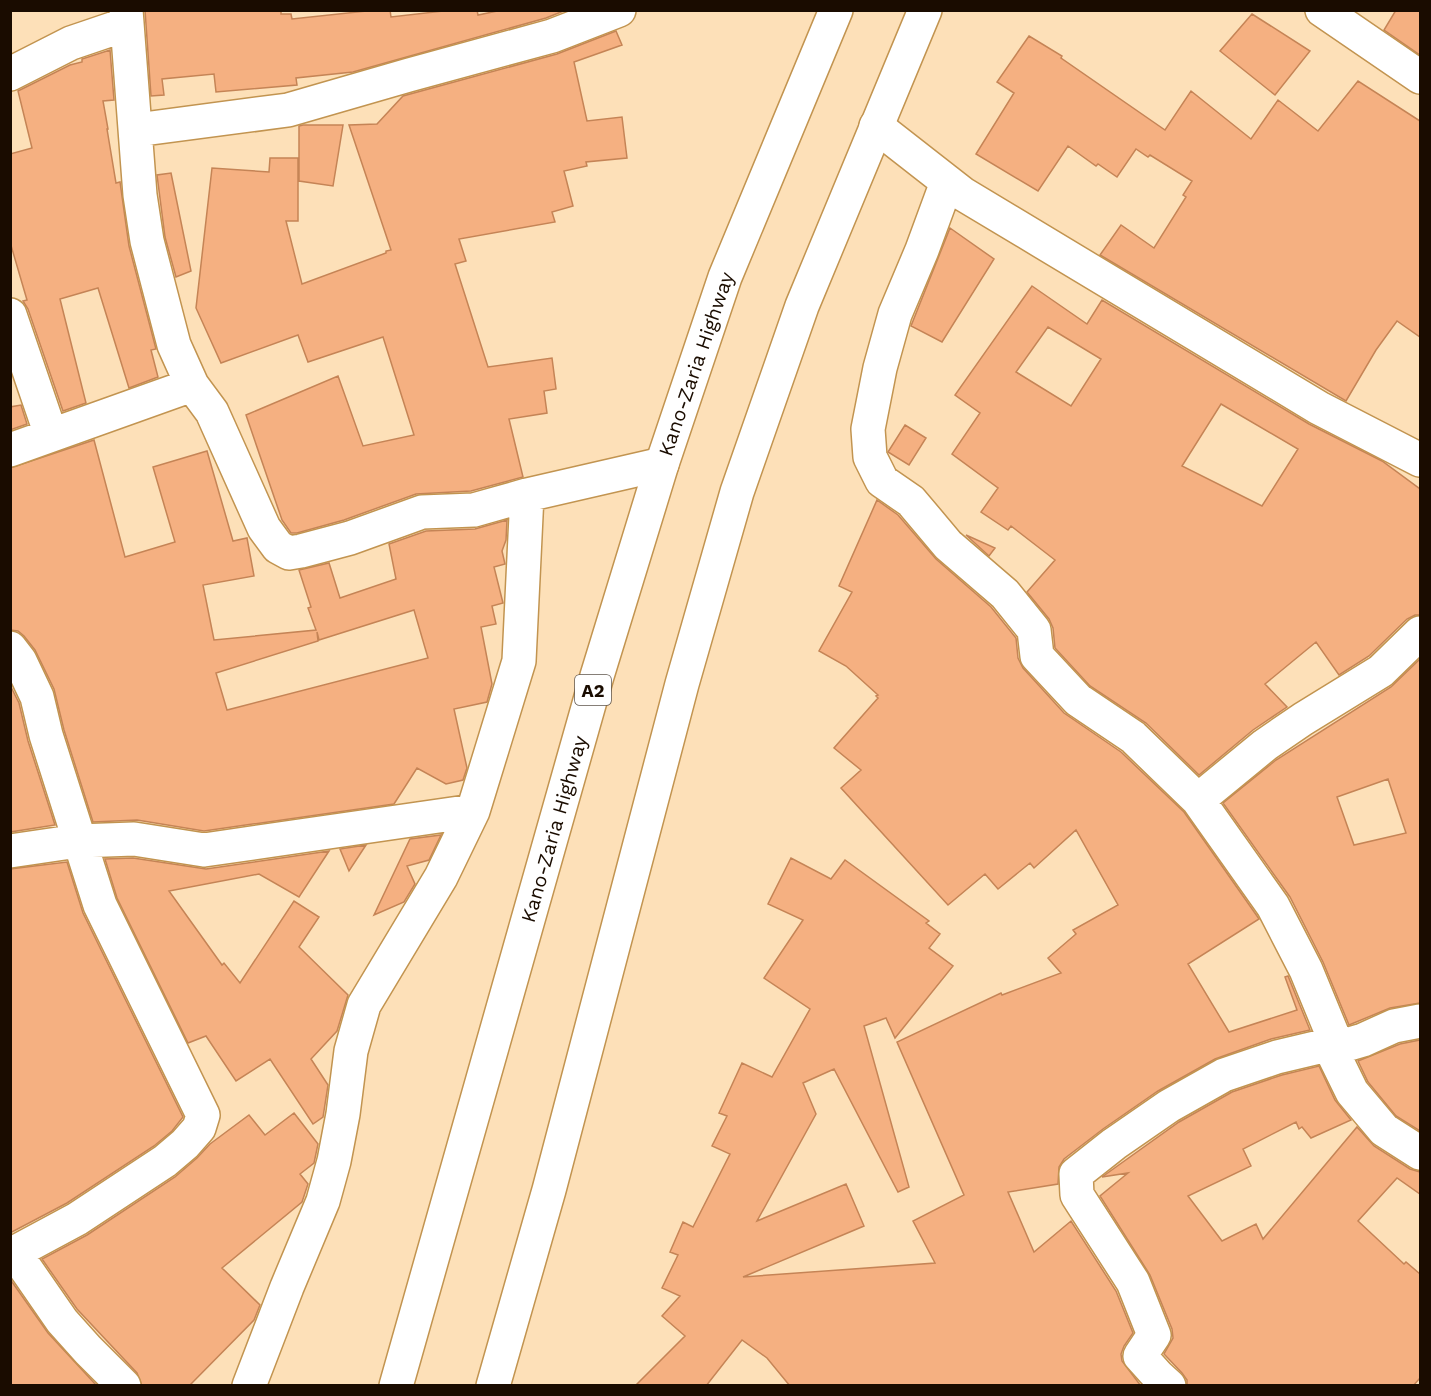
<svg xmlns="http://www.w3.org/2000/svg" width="1431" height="1396" font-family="'Work Sans',sans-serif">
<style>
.building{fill:#f5b081;stroke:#c58456;stroke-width:1.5;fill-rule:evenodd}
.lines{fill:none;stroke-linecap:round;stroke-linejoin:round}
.minor-casing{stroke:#c29450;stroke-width:36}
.highway-casing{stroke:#c29450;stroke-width:36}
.minor{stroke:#fff;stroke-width:33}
.highway{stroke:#fff;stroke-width:33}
.labels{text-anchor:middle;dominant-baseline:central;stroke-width:5;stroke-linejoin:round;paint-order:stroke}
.shield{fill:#fff;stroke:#5f554c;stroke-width:1.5}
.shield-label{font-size:18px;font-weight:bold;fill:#1a0c00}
.street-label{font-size:20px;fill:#1a0c00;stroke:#fff}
</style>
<rect width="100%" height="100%" fill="#fde0b8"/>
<path class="building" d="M145,10h136v4h10l1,5 84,-9h14l1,7 61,-7h25l1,5 24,-5h64l-20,8 -193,54 -57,6 1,7 -81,7 -2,-18 -52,5 2,16 -13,1z
M1396,10h24v45l-36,-25z
M1252,14l58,37 -35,44 -55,-44z
M616,31l6,14 -48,17 13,59 35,-4 5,41 -41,4 1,4 -23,5 9,35 -21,6 3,10 -96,17 7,22 -11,3 33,103 64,-9 4,31 -12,2 3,22 -38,6 14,58 -52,14 -55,3 -72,26 -47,13h-6l-9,-13 -36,-105 92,-39 25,70 51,-11 -31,-98 -75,25 -10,-27 -77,28 -25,-55 16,-140 57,4 1,-14h28v63h-12l16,63 84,-31v-2l5,-1 -42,-125 28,-1 26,-28 154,-42z
M1029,36l33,20 -1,2 104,72 26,-39 60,48 27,-39 40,31 40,-50 62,40v216l-23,-16 -21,29 -30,51 -246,-146 21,-30 33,23 32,-51 -3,-2 9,-14 -42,-26 -2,2 -12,-8 -19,28 -19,-13 -2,2 -28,-20 -30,45 -62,-37 38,-61 -17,-11z
M110,50l4,50 -11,1 5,28h-1l9,54 4,-1 9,64 27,103 -5,1 7,27 -29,11 -31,-100 -38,11 26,104 -23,8 -35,-102 -5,-8 4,-1 -17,-58v-88l22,-6 -14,-57 52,-26 12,-3v-3z
M303,125h40l-10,61 -34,-5v-55z
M171,173l20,98 -15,6 -11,-40 -8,-62z
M950,228l44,31 -52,83 -31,-16z
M1032,286l55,38 15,-24 207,124 73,37 38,28v126h-5l-8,4 -38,37 -30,19 -23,-33 -51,42 22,23 -34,23 -54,45 -53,-52 -56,-37 -35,-38 -2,-20 -4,-9 -22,-27 28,-32 -44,-34 -3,4 -27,-18 17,-24 -46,-34 28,-41 -25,-18zM1048,327l53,32 -30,47 -55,-34zM1221,404l77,45 -36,57 -80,-40z
M21,405l6,19 -17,6v-23z
M905,425l21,13 -17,27 -21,-13z
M94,440l31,117 50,-15 -22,-75 54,-16 26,90 14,-3 7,38 -51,9 11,55 102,-10 -8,-22 3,-1 -12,-37 30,-7 11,35 56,-19 -7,-35 37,-13 49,-2 32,-9 -1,20 -4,11 3,13 -11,3 9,36 -11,3 4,18 -15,3 11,57 -5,18 -33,7 13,59 -4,12 -17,4 -29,-16 -23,36 -190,27 -67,-11 -44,2 -29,-92 -10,-41 -19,-39 -11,-14 -6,-5 -8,-1v-162zM414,610l14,48 -201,52 -11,-37 102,-32 -1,-9 2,8z
M877,500l21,15 38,44 55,48 25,31 2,20 5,10 41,45 57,39 63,60 73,104 2,3 -71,45 41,68 68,-22 -12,-33 3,-1 22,54 -39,9 -56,20 -57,32 -55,38 -39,30 -5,8 -1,17 -50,8 26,60 37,-31 45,70 17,42 -9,13 -3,8 1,7 19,25h-351l-23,-28 -25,-18 -36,46h-71l50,-50 -23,-20 18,-20 -18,-8 16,-33 -8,-3 13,-30 10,5 37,-73 -18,-8 15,-30 -8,-3 23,-50 30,14 38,-68 -46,-31 39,-58 -35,-16 23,-46 40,21 14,-19 84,61 -3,2 14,11 -11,14 24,18 -58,72 -9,-20 -22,8 45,161 -11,5 -64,-123 -31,14 13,31 -59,107 89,-37 18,42 -121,51 192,-14 -22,-42 51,-26 -67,-153 104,-49 1,2 59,-22 -13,-15 28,-24 -3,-4 45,-25 -42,-75 -42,38 -4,-5 -32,26 -13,-15 -37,31 -107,-117 20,-18 -27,-22 44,-50 -2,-2 2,-1 -32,-29 -27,-15 33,-59 -13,-6z
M966,535l29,13 -6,8z
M1420,659v344l-30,5 -41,17 -26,-63 -33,-65 -67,-94 53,-43 115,-73zM1388,779l18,54 -52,12 -17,-48z
M10,685l9,18 9,38 27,84 -45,7z
M441,835l-12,25 -22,6 8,18 -11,18 -30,13 36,-76z
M366,845l-17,26 -9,-22z
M329,851l-30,46 -40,-23 -90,17 53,74 2,-2 16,20 54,-82 25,16 -20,30 49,48 -11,36 -26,28 17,26 -5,32 -10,7 -43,-65 -34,22 -30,-45 -18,7 -71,-145 -12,-39 28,-1 73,11z
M67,862l16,51 100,204 -11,14 -18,15 -87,57 -57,30v-364z
M1420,1040v91l-24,-15 -28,-34 -10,-21 42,-17z
M1319,1066l16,34 16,20 -40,18 -9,-11 -3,2 -3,-7 -53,27 8,17 -63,30 34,45 34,-17 7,15 94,-112 17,19 36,23 10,3v22l-23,-16 -39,43 46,43 2,-2 14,12v104l-7,8h-226v-6l-5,-7 -18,-19 9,-16 -1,-9 -22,-54 -50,-79 28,-23 -26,4 77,-55 53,-30 50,-17z
M294,1113l24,31 -4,19 -14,11 8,10 -6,18 -80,66 38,37 -6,15 -65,66h-47l-5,-13 -60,-64 -35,-50 45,-24 88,-58 22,-19 13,-14 39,-29 16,20z
M10,1279l38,54 49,53h-87z"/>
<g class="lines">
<g class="minor-casing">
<path id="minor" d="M126,10l14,185 7,46 27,104 18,40 20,27 52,116 14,19 11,6 12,-2 49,-13 72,-26 52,-2 53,-15 135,-31
M1322,10l98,67
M10,74l61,-31 56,-19
M876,126l87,68 356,214 101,52
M136,130l152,-20 121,-35 143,-39 67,-26
M947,182l-25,68 -27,64 -15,54 -12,61 2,28 12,24 29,20 37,44 57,49 29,36 3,26 41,44 55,37 65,63 75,106 33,64 30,73
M10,315l41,120
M10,450l182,-65
M10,648l10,13 17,36 9,38 54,170 103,210 -4,13 -14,16 -20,17 -88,58 -67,36
M1198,800l67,-55 38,-26 78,-48 39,-38
M10,851l68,-10 56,-2 70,11 269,-39
M1329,1045l23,47 32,38 36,23
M15,1253l47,68 26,29 36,36
M249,1386l38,-99 36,-86 11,-40 9,-47 8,-63 13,-46 77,-128 32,-66 46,-150 8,-166
M1169,1386l-11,-10 -18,-20 14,-21 -21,-53 -56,-87 -1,-21 38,-30 55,-38 55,-31 53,-18 59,-14 10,2 17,-5 31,-14 26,-5"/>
</g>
<g class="highway-casing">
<path id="highway" d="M396,1386l201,-710 65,-212 63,-187 111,-267
M493,1386l56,-196 133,-506 55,-192 65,-186 123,-296"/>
</g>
<use href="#minor" class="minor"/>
<use href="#highway" class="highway"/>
</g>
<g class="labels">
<rect class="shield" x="575" y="675" width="36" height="30" rx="4.5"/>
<g class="shield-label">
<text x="593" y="690">A2</text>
</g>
<g class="street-label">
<text transform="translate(696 364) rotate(-71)">Kano-Zaria Highway</text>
<text transform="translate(554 829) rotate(-74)">Kano-Zaria Highway</text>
</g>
</g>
<rect width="1431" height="1396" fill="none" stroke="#1a0c00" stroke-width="24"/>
</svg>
